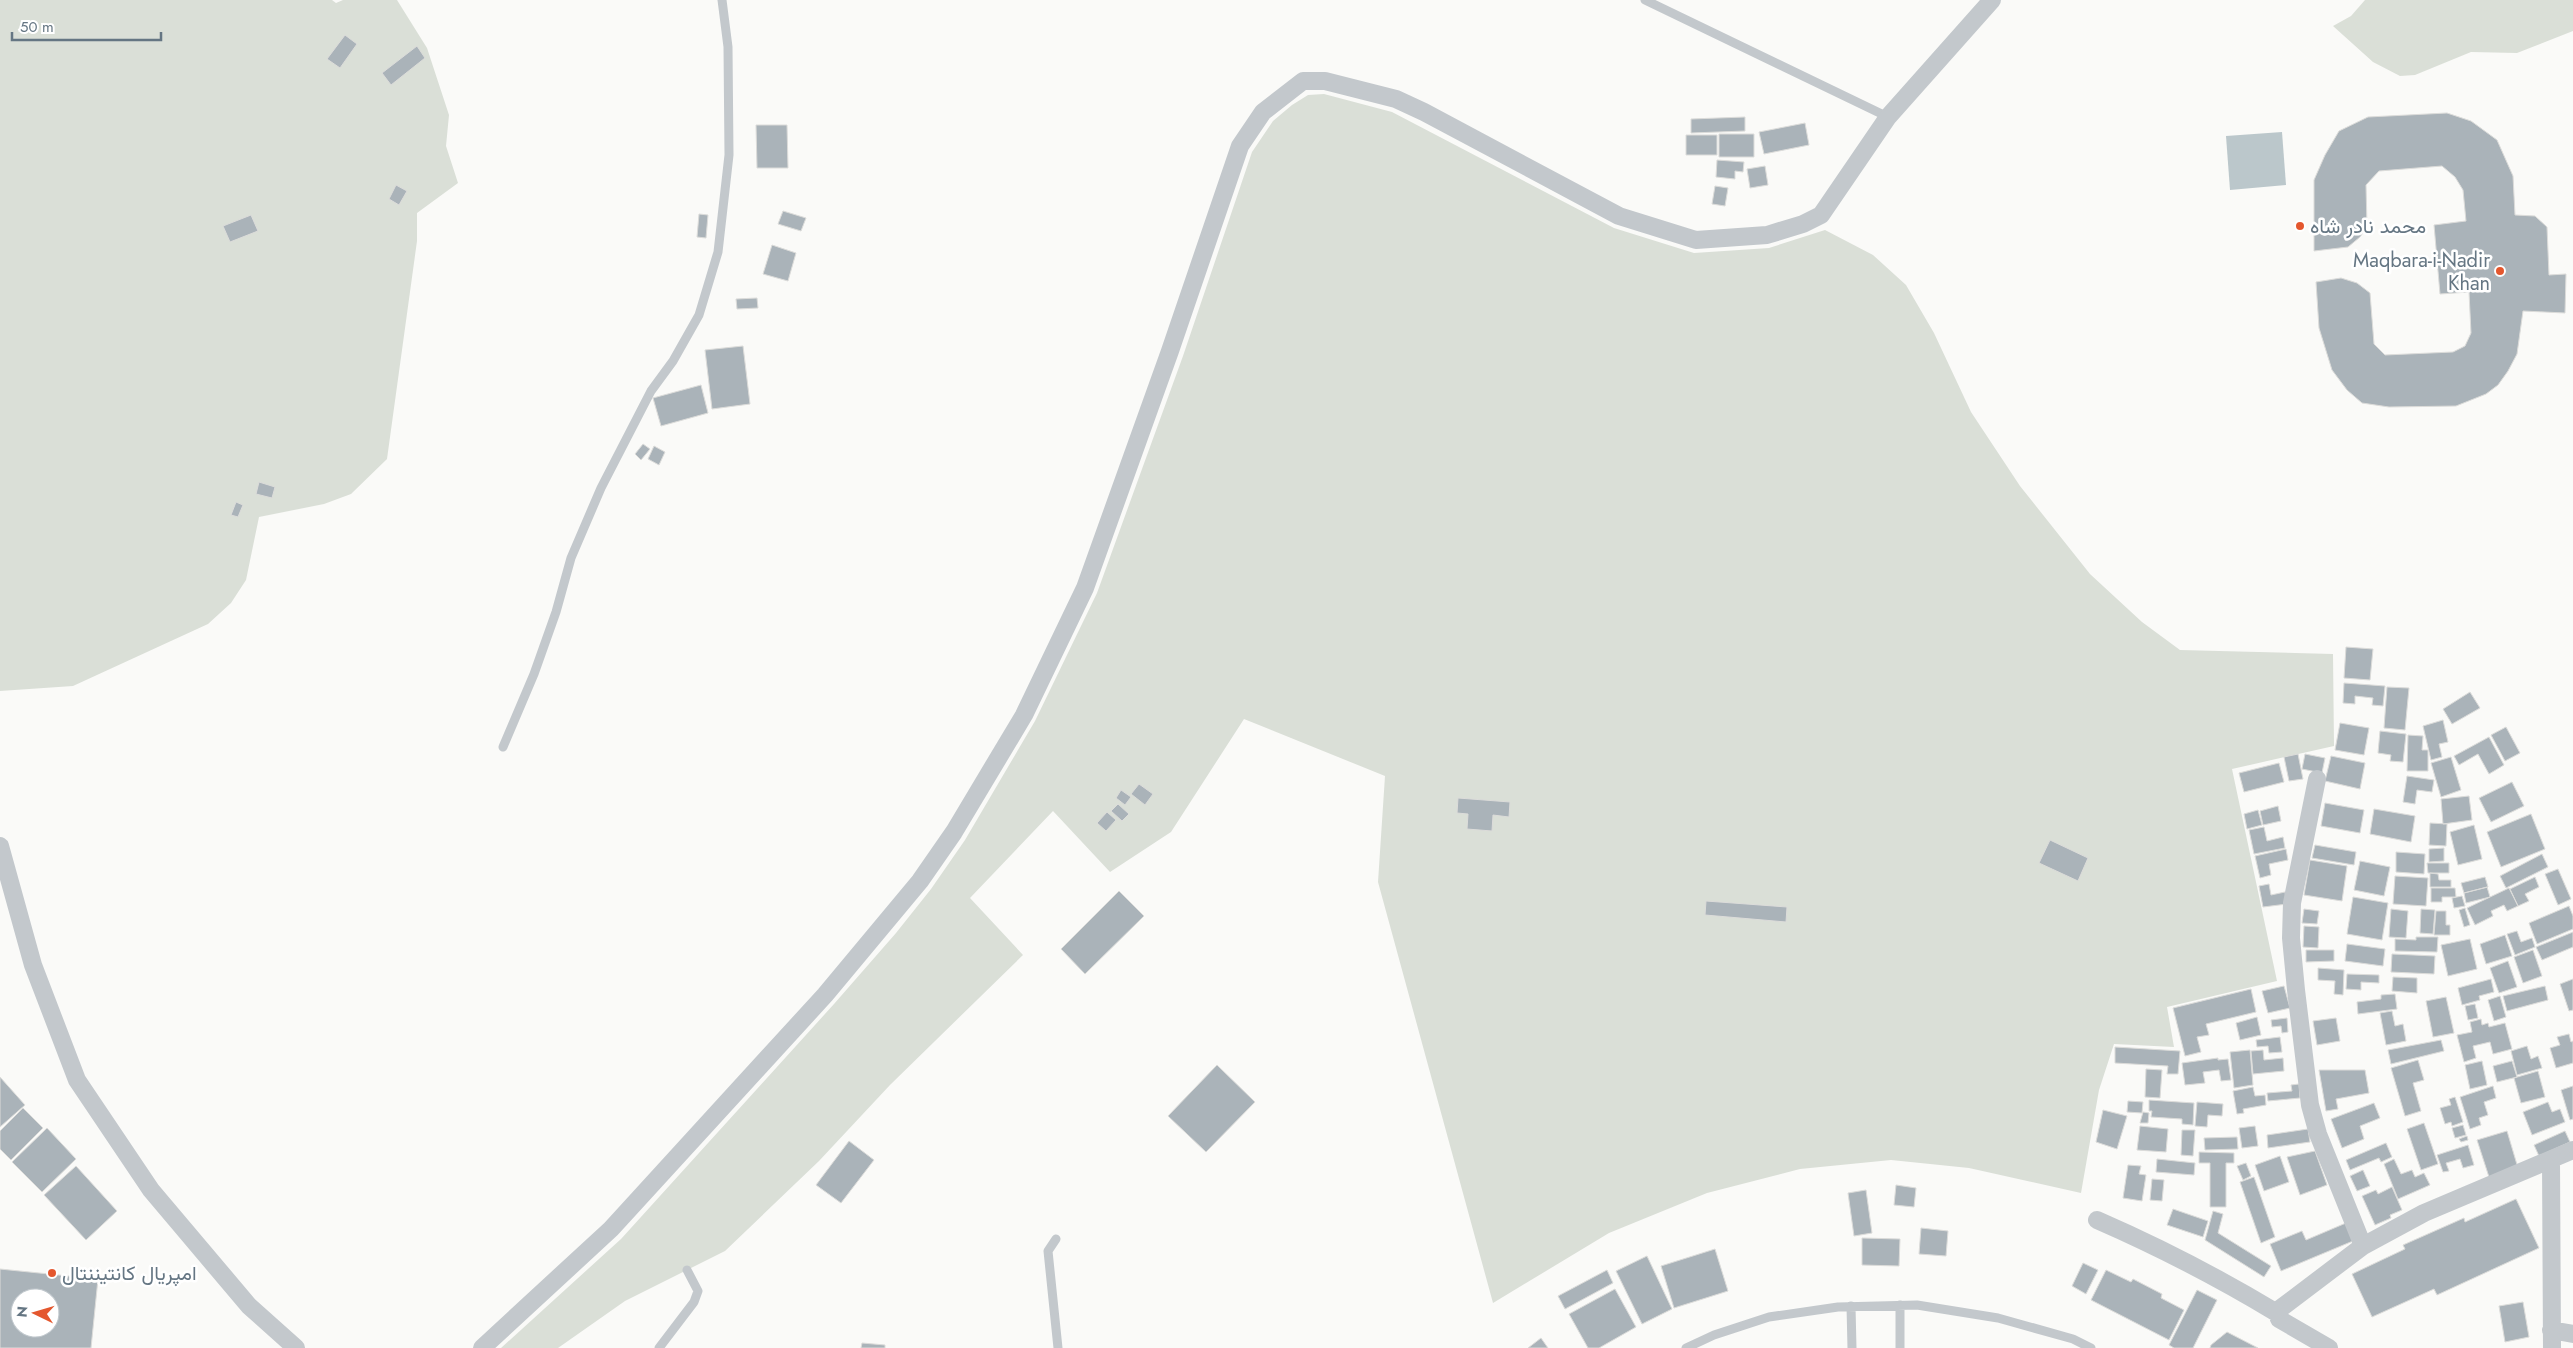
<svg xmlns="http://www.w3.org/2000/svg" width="2573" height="1348" font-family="Jost,Vazirmatn,sans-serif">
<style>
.green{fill:#dadfd7}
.water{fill:#bbc7cb}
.building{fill:#aab3b9;stroke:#dcdcda;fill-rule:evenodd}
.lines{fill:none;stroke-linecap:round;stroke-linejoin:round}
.lane{stroke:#c3c8cc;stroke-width:9}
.street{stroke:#c3c8cc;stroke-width:18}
.poi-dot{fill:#e4572e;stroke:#fff;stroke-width:2}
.labels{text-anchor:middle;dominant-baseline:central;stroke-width:5;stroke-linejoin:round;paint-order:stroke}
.poi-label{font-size:20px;fill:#657683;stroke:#fff;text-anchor:start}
</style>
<rect width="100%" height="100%" fill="#fafaf8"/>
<path class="green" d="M0,0h332l4,3 7,-3h54l30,48 22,67 -3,31 12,37 -41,30v28l-30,218 -36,35 -27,10 -65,13 -13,63 -15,23 -23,21 -135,62 -73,5z
M2365,0h208v31l-56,22 -46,-1 -56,23 -15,1 -27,-14 -40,-36 18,-10z
M1324,94l68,18 222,116 80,25 75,-5 56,-18 48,25 33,30 28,48 37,79 49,74 70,88 52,48 38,28 153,4 1,92 -102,23 45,212 -110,26 7,40 -60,-3 -15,46 -18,103 -112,-25 -78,-8 -91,9 -93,24 -98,40 -116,70 -115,-421 7,-106 -141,-57 -73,113 -61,40 -57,-61 -83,87 53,57 -133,130 -71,76 -94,90 -100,50 -67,47h-57l120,-109 213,-235 62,-71 35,-44 34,-49 70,-119 62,-128 86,-237 69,-204 21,-31 19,-16 16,-10z"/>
<path class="water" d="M2282,132l4,53 -56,5 -4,-54z"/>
<path class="building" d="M345,35l12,9 -17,24 -13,-9z
M417,46l8,12 -34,27 -9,-12z
M2447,113l24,8 26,19 16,36 2,39 20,1 12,11 2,48 17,-1 -1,39 -42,-2 -6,43 -9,17 -10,14 -12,9 -30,12 -67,1 -27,-4 -15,-13 -15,-20 -13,-42 -3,-46 25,-4 16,5 13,10 4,51 11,11 68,-3 12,-6 6,-13 -2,-41 -29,2 -6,-69 32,-4 -3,-31 -8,-13 -13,-11 -63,5 -13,14 1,42 -7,10 -12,10 -34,4v-71l11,-25 14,-24 29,-14z
M1745,117v14l-54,2v-14z
M1805,123l4,22 -45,9 -5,-22z
M756,125h31l1,43h-31z
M1719,134h35v23h-35z
M1686,135h31v20h-31z
M1717,160l27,2 -1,10 -8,-1v8l-19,-2z
M1765,166l3,19 -18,3 -3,-19z
M396,185l11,6 -8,14 -10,-6z
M1715,186l13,2 -3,18 -13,-2z
M783,211l23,7 -5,13 -23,-7z
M699,214l9,1 -2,23 -9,-1z
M251,215l7,16 -28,11 -7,-16z
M772,245l24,8 -8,28 -25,-7z
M757,298l1,10 -21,1 -1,-10z
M743,346l7,58 -38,5 -7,-59z
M701,385l7,28 -47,13 -8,-28z
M643,444l7,5 -9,11 -6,-6z
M654,446l11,6 -6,13 -11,-6z
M259,482l16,5 -3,11 -16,-4z
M236,502l7,3 -5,12 -7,-2z
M2346,647l27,2 -3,31 -26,-2z
M2344,683l41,3 -2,20 -11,-1 1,-7 -18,-2v8l-12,-1z
M2387,687l22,1 -4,42 -21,-2z
M2470,692l10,16 -28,16 -9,-15z
M2443,720l5,22 -9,2 3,13 -11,3 -8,-34z
M2340,723l29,5 -5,27 -29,-5z
M2506,727l14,26 -15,8 -14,-26z
M2380,731l26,3 -3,28 -13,-1 1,-6 -13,-2z
M2408,735l15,1 -1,14h6v21h-21z
M2489,737l15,28 -15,9 -11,-20 -19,11 -5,-9z
M2298,754l5,25 -14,2 -5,-24z
M2305,754l20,4 -3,15 -20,-4z
M2331,756l34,7 -5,26 -35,-8z
M2451,757l10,33 -20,7 -10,-34z
M2279,763l5,19 -40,10 -5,-19z
M2407,776l27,4 -2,12 -15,-2 -2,14 -12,-2z
M2512,782l12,24 -33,16 -12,-24z
M1139,784l14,10 -8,11 -14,-11z
M1121,790l10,7 -6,8 -9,-7z
M2469,796l3,24 -29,4 -2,-25z
M1458,798l52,4 -1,15 -16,-2 -1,16 -25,-2 1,-15 -11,-1z
M2325,803l39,7 -4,23 -39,-7z
M1118,804l11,10 -7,7 -11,-10z
M2278,806l3,15 -18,4 -3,-14z
M2374,809l41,7 -4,26 -41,-8z
M2258,810l4,15 -15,4 -3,-15z
M1107,812l9,8 -10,11 -9,-8z
M2531,814l14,35 -44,18 -14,-35z
M2430,823l17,1 -1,22 -17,-1z
M2474,825l8,34 -24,6 -8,-33z
M2264,827l3,14 16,-4 2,11 -31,6 -5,-24z
M2050,840l38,18 -10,23 -39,-18z
M2315,845l41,7 -2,13 -42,-7z
M2444,848v13l-15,1v-13z
M2286,849l2,11 -19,4 2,11 -11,3 -5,-22z
M2396,852l29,2 -1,20 -28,-2z
M2542,854l6,13 -42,21 -6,-12z
M2310,860l37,6 -5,35 -38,-6z
M2360,861l30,6 -6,29 -30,-6z
M2427,863h22v10h-21z
M2558,869l13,30 -13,6 -13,-31z
M2430,873l8,1 1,6h12v7h-21z
M2395,876l33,2 -2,28 -33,-2z
M2485,877l3,10 -24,6 -3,-10z
M2535,877l4,10 -14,7 4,7 -11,5 -8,-17z
M2269,884l2,11 14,-3 2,12 -24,3 -4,-21z
M2487,887l3,10 -24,6 -2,-10z
M2431,888h24l1,9h-14v5h-11z
M2509,888l9,18 -11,5 -3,-6 -13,6 2,5 -18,9 -8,-17z
M1119,891l25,25 -59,58 -24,-25z
M2462,896l3,10 -11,2 -2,-10z
M2353,897l35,6 -6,37 -35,-6z
M1706,901l81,6 -1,15 -81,-7z
M2569,906l4,10v13l-36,15 -8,-21z
M2465,908l5,17 -6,2 -5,-17z
M2304,909l15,2 -2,13 -15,-1z
M2391,909l17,2 -2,27 -17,-1z
M2421,909l14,1 -2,24 -13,-1z
M2436,911h10v14h4v10h-16z
M2304,926l15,1 -1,21 -15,-1z
M2517,931l4,11 11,-4 3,9 -20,8 -8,-21z
M2573,932v15l-31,13 -6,-13z
M2505,935l7,21 -26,8 -6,-20z
M2416,937h22l-1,15 -42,-1v-12l21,1z
M2470,939l7,30 -29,7 -7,-31z
M2347,944l38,5 -2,17 -38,-5z
M2306,950h28v11l-28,1z
M2533,950l9,26 -19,7 -9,-26z
M2392,954l43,2 -1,18 -43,-2z
M2508,961l9,26 -18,6 -9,-25z
M2318,968l26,2 -1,25 -9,-1 1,-13 -17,-1z
M2347,974l32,1v8l-18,-1v8l-15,-1z
M2393,977l24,1v15l-25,-2z
M2491,979l3,13 -15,4 1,4 -18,5 -4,-17z
M2573,979v31l-4,1 -9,-27z
M2284,986l6,22 -22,5 -6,-22z
M2545,986l3,14 -41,11 -4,-15z
M2251,989l5,23 -50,12 3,11 -12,2 4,15 -16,4 -12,-48z
M2395,994l2,15 -39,5 -1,-12 24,-3v-4z
M2500,996l6,21 -12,4 -6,-21z
M2446,997l8,36 -21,4 -7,-36z
M2475,1004l3,14 -10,2 -3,-14z
M2392,1011l3,15 8,-2 3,17 -20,4 -6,-32z
M2257,1017l4,18 -21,5 -4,-17z
M2287,1018l1,14 -6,1 -1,-7 -9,1 -1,-7z
M2336,1018l4,23 -23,4 -4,-24z
M2481,1019l1,6 6,-2 1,4 16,-4 7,26 -19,5 -3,-12 -17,4 3,12 -12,4 -7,-27 15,-3 -2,-10z
M2569,1034l2,8 2,-1v22l-17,5 -6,-20 10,-3 -3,-8z
M2280,1037l2,15 -13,1 -1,-7 -11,1 -1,-7z
M2441,1040l3,11 -53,13 -3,-14z
M2527,1046l4,13 7,-3 4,12 -25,7 -6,-24z
M2115,1047l65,4 -2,23h-11l1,-8 -53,-3z
M2250,1050l3,35 -19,3 -4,-36z
M2263,1050l1,10 19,-2 1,13 -31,3 -2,-23z
M2218,1058v2l10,-1 3,21 -10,1 -2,-11 -16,2 2,11 -20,2 -3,-22z
M2418,1060l6,20 -11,3 8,28 -16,5 -14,-48z
M2482,1061l5,24 -17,4 -5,-24z
M2512,1061l5,16 -20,5 -4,-16z
M1217,1065l38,37 -49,50 -38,-36z
M2146,1069l16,1 -2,28 -15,-1z
M2319,1070h46l4,23 -33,6 2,10 -12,2z
M2538,1071l7,26 -24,6 -7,-25z
M0,1077l25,28 -25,22z
M2299,1084l1,14 -32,3 -1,-8 25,-2 -1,-6z
M2493,1086l3,12 -12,4 4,13 -9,3 2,7 -11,4 -10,-32z
M2573,1086v33l-3,1 -9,-30z
M2253,1087l2,9 10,-1 1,10 -23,4 1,4 -7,1 -4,-23z
M2455,1097l8,25 -11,4 -1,-4 -6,2 -5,-16 11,-3 -2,-6z
M2149,1100l45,3 -1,22 -11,-1v-5l-31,-2 1,-6h-3z
M2128,1101l15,1 -1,11 -15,-1z
M2197,1102l26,2 -1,12 -14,-1 -1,12 -12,-1z
M2548,1102l4,10 8,-3 5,13 -33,13 -9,-23z
M2374,1103l6,15 -20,8 4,13 -22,9 -11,-29z
M23,1108l20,20 -32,32 -11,-11v-18z
M2103,1110l24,6 -10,33 -21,-7z
M2143,1112l6,1 -1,10h-8z
M2424,1123l14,41 -17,6 -14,-41z
M2463,1125l3,10 -11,3 -3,-10z
M2140,1126l28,3 -2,23 -29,-2z
M2255,1126l3,20 -16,2 -3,-20z
M47,1128l29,31 -34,33 -30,-30z
M2308,1129l2,13 -42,6 -1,-13z
M2182,1130h13l-2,26 -12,-1z
M2507,1131l11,37 -29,9 -12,-37z
M2565,1131l5,11 -31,14 -5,-11z
M2467,1136l1,4 -7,2 -2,-3z
M2237,1137l1,12 -33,1 -1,-12z
M849,1141l25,19 -33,43 -25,-18z
M2386,1143l6,14 -11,5 -2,-4 -29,12 -4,-10z
M2468,1145l6,20 -11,3 -3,-9 -14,4 3,8 -6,1 -6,-17z
M2315,1151l12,34 -27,10 -13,-38z
M2199,1152l35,1v10h-8v44h-16v-44h-11z
M2280,1156l9,26 -25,9 -9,-26z
M2157,1159l38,4 -1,12 -38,-3z
M2394,1159l7,15 11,-4 3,7 9,-4 6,12 -32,14 -14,-35z
M2246,1163l5,13 -8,4 -6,-14z
M2128,1165l13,1 -2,8 7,1 -4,26 -19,-3z
M76,1166l41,45 -31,29 -42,-45z
M2363,1170l7,16 -13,5 -7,-15z
M2254,1177l21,60 -14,6 -21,-61z
M2152,1179l12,1 -2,21 -12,-1z
M1896,1185l20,3 -2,19 -20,-2z
M2392,1187l10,23 -12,5 1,3 -16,7 -13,-29 14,-6 2,4z
M1866,1190l6,43 -18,3 -6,-43z
M2516,1199l23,49 -102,47 -3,-6 -62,28 -20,-43 53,-25 -2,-4 61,-27 1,4z
M2173,1209l35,12 -5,16 -36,-12z
M2213,1211l10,3 -5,19 53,33 -7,11 -59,-37z
M2346,1223l7,18 -72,30 -11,-27 32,-13 4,9z
M1921,1228l27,3 -2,25 -27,-2z
M1862,1238l38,1 -1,27 -37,-1z
M1715,1249l13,42 -54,17 -13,-42z
M1647,1256l25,53 -30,15 -26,-53z
M2083,1263l15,7 -12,24 -14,-8z
M0,1269l98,10 -7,69h-91zM20,1298h30v30h-30z
M1607,1270l6,13 -48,26 -7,-13z
M2106,1270l25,12 2,-3 29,15 -1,4 23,12 -15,30 -78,-40z
M1615,1289l21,38 -37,21h-11l-19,-34z
M2197,1290l20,10 -24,48h-19l-5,-3z
M2523,1302l6,35 -24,5 -6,-36z
M2227,1332l31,16h-48l1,-3z
M1541,1338l7,10h-20z
M862,1343l23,2v3h-24z"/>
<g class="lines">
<path class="lane" d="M1645,0l243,117
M503,747l31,-73 22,-62 15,-54 30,-70 50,-97 22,-30 26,-46 19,-63 11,-97 -1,-108 -6,-47
M1056,1239l-8,12 10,97
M1900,1305v43
M1851,1306l1,42
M659,1348l35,-46 4,-11 -11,-21
M1686,1348l28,-13 55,-18 69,-10 79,-2 81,13 75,21 18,9"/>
<path class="street" d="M2317,779l-25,124 -1,35 5,52 14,115 8,29 45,112
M0,846l33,119 44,115 74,110 98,116 47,42
M2551,1160l1,188
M2097,1220c62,27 122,58 180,93
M2551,1330l22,4
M482,1348l129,-119 214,-234 95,-114 34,-49 70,-117 61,-127 85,-237 70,-205 23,-34 40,-31h22l71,18 28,13 195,104 77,24 71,-5 36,-11 18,-9 67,-98 104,-117
M2329,1348l-50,-29 -2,-6 4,-5 82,-62 61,-33 149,-63"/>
</g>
<g class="poi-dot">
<circle cx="2300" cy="226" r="5"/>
<circle cx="2500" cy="271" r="5"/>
<circle cx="52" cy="1273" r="5"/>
</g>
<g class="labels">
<g class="poi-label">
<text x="2310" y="226">محمد نادر شاه</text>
<text x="2490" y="260" text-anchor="end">Maqbara-i-Nadir<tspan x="2490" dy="23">Khan</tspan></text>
<text x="62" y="1273">امپریال کانتیننتال</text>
</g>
</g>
<g transform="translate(35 1313) rotate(275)"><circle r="24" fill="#ffffff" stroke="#c1c8cd"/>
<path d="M0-4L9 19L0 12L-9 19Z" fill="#e4572e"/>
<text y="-8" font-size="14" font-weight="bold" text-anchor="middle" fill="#657683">N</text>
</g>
<path d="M12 32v8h149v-8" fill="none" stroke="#657683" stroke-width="2.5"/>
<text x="20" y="32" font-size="15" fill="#657683" stroke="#ffffff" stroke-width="4" paint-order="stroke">50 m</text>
</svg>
